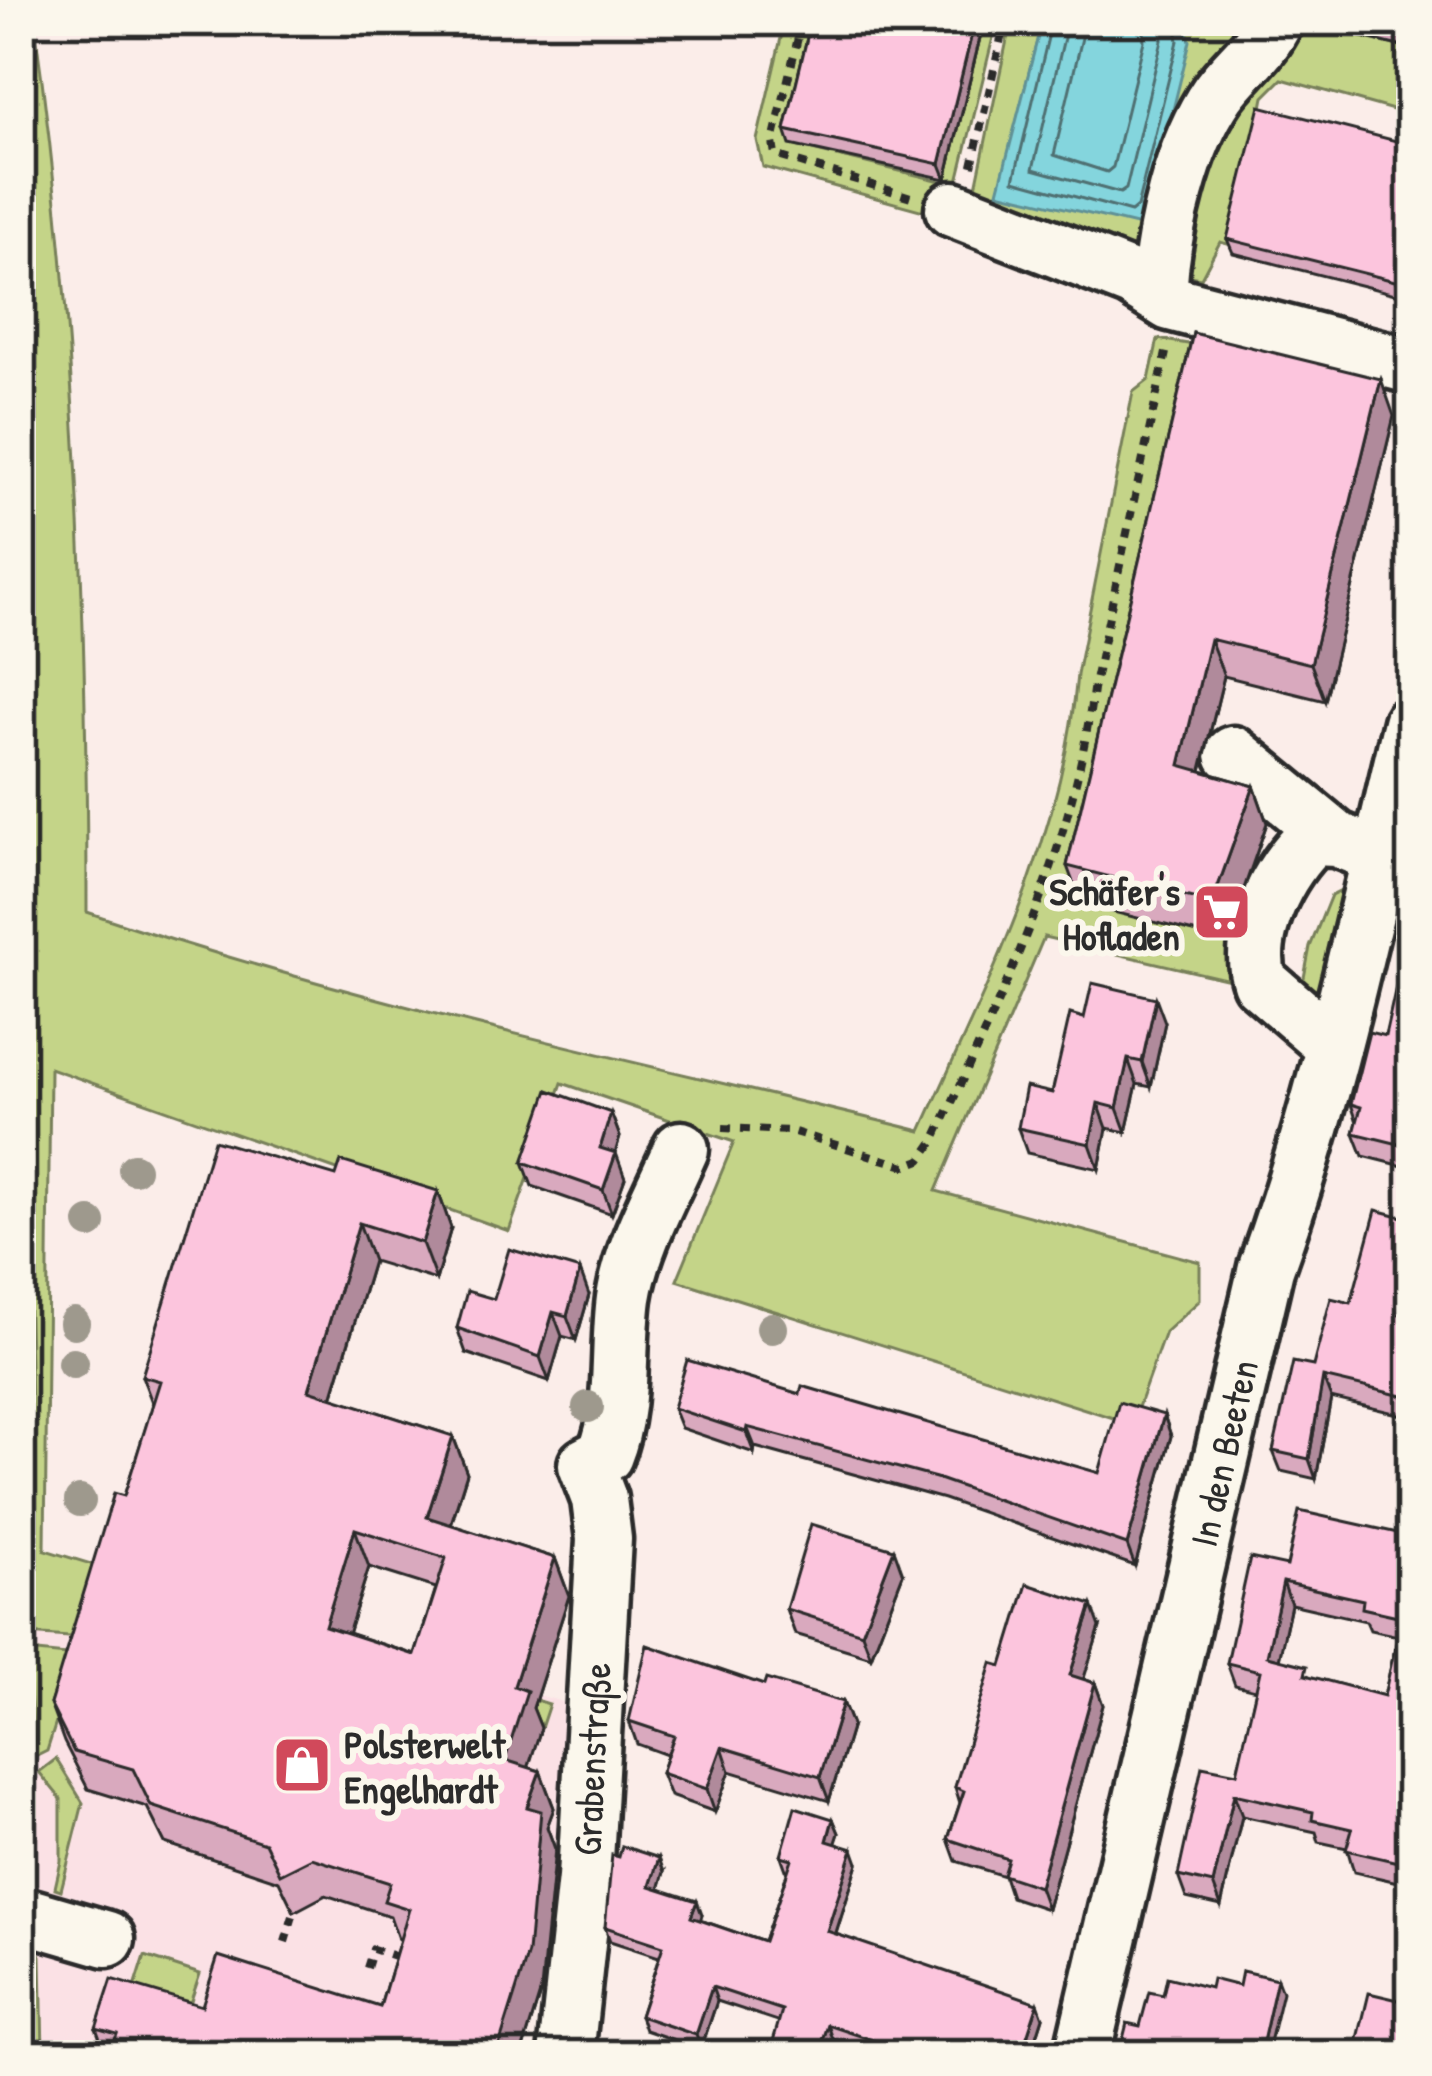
<svg xmlns="http://www.w3.org/2000/svg" width="1432" height="2076" font-family="'Patrick Hand',sans-serif">
<style>
.built{fill:#fbe1e5}
.green{fill:#c4d488;stroke:#78805a;stroke-width:3}
.water{fill:#84d5dd;stroke:#609196;stroke-width:3}
.lines{fill:none;stroke-linecap:round;stroke-linejoin:round}
.shore{stroke:#4f6f72;stroke-width:3}
.minor-casing{stroke:#2b2b2b;stroke-width:63}
.path{stroke:#2b2b2b;stroke-width:8;stroke-dasharray:9 9;stroke-linecap:butt}
.minor{stroke:#fbf7ec;stroke-width:54}
.tree{fill:#9e998d}
.wall{fill:#d9a9be;stroke:#2b2b2b;stroke-width:3;fill-rule:evenodd}
.shaded-wall{fill:#b08a9b;stroke:#2b2b2b;stroke-width:3}
.building{fill:#fcc5dd;stroke:#2b2b2b;stroke-width:3;fill-rule:evenodd}
.labels{text-anchor:middle;dominant-baseline:central;stroke-width:12;stroke-linejoin:round;paint-order:stroke}
.poi-label{font-size:39px;font-weight:bold;fill:#2b2b2b;stroke:#fbf7ec;text-anchor:end}
.street-label{font-size:39px;fill:#2b2b2b;stroke:#fbf7ec}
</style>
<rect width="100%" height="100%" fill="#fbede9"/>
<filter id="ink" filterUnits="userSpaceOnUse"><feTurbulence type="fractalNoise" baseFrequency=".00833" numOctaves="2"/><feDisplacementMap in="SourceGraphic" scale="24" xChannelSelector="R" yChannelSelector="G"/><feConvolveMatrix kernelMatrix="1 2 1 2 8 2 1 2 1" color-interpolation-filters="sRGB"/></filter>
<g filter="url(#ink)">
<path class="built" d="M21,1544l545,159 7,28 3,147 -54,177h-501z"/>
<path class="green" d="M21,21h13c42,295 53,594 53,891 273,93 555,150 834,219 66,-147 142,-293 156,-456l56,-283 16,-12 9,-41 102,17 -179,547 156,40 -3,38 -190,-44 -108,254 264,71v38l-35,32 -33,92 -455,-144 57,-138 -172,-59 -53,148 -459,-163 -5,482 504,154 -8,24 -329,-105 -129,15 -55,-4 6,-89 -13,-597z
M785,21h35l-29,124 154,37 39,-161h13l-48,197 -186,-51 -6,-27z
M1011,21h31l-43,170 190,-163 -5,-7h74l-108,243 -175,-72z
M1294,21l117,28v66l-129,-36 -18,18 -29,149 -15,-4 -19,36 -19,-3 26,-135z
M1353,884l-31,117 -20,-13 8,-41 21,-52z
M27,1651l50,5 -30,95 -12,6z
M56,1759l27,44 -22,87 -6,-2 6,-27v-62l-22,-27z
M36,1951l5,5 2,99 -22,-6 1,-92z
M145,1956l55,18 -20,59 -54,-17z"/>
<path class="water" d="M1042,21h142l6,20 -46,186 -146,-35z"/>
<g class="lines">
<path class="shore" d="M1052,21l-38,159 117,32 6,-5 41,-166 -3,-20
M1068,21l-35,148 87,24 6,-4 36,-149 -2,-19
M1086,21l-32,134 53,17 6,-5 31,-126 -2,-20"/>
<g class="minor-casing">
<path id="minor" d="M953,209l179,70 38,24 241,63
M1159,296c3,-64 22,-149 59,-203 18,-25 44,-43 57,-72
M1233,754l103,85
M1333,1045l-73,-63c-16,-45 19,-115 53,-144l23,1 43,17
M21,1914l86,25
M566,2055l19,-177 19,-339 -5,-40 -13,-34 19,-10c20,-49 12,-105 19,-157 8,-52 36,-101 57,-149
M1082,2055l184,-787c64,-177 101,-363 145,-545"/>
</g>
<path class="path" d="M802,21l-29,121 2,13 136,42
M972,166l33,-145
M723,1128l68,3 114,35 16,-6 12,-17c68,-146 140,-291 160,-453l74,-342
M285,1942l12,-39
M367,1968l6,-19 31,10"/>
<use href="#minor" class="minor"/>
</g>
<g class="tree">
<circle cx="134" cy="1169" r="16"/>
<circle cx="90" cy="1223" r="16"/>
<circle cx="74" cy="1323" r="16"/>
<circle cx="772" cy="1328" r="16"/>
<circle cx="73" cy="1363" r="16"/>
<circle cx="588" cy="1407" r="16"/>
<circle cx="80" cy="1501" r="16"/>
</g>
<path class="wall" d="M811,21h173l-38,158 -156,-34 -5,-15z
M1305,21h106v28l-105,-26z
M1411,100v198l-178,-45 -6,-14 173,-97z
M1193,333l201,83 -69,285 -101,-25 -23,95 53,15 13,37 -41,117 -145,-36 -14,-38z
M1411,947v221l-48,-12 -9,-23 3,-11 -6,-18 34,-68z
M1084,1018l81,4 -14,65 -14,-3 -11,48 -19,-4 -8,41 -72,-16 -9,-25 34,-35z
M611,1113l9,24 -5,16 10,25 -13,36 -80,-28 -9,-24z
M336,1176l102,15 13,37 -15,52 -63,-19 -41,137 121,38 14,37 -16,52 104,33 14,38 -36,112 8,20 -13,39 12,4 14,37 -7,19 8,22 -14,141 -20,65h-415l-10,-27 106,-22 178,1 20,-67 -2,-1 -8,-23 -64,-21 -32,17 -15,-31 -114,-38 -18,-36 -59,-18 -24,-47 -14,-38 74,-208 29,-91 -11,-29zM369,1567l67,21 -21,67 -67,-22z
M1411,1219v198l-80,-19 -15,81 -35,-8 -8,-20 40,-85 38,-63z
M589,1295l-13,45 -14,-4 -13,45 -83,-28 -9,-25 37,-29z
M800,1394l299,79 65,-58 7,21 -36,130 -191,-67 -189,-52 -1,6 -73,-25 -8,-20z
M1411,1536v349l-57,-13 -7,-24 -28,-6 -3,-10 -74,-16 -21,90 -35,-8 -8,-22 59,-103 19,-83 -21,-5 -8,-22 60,-97zM1291,1604l75,17 4,9 28,6 -14,60 -73,-19 -32,-18z
M903,1574l-32,83 -76,-23 -9,-25z
M1100,1627l-17,52 12,4 8,22 -56,204 -36,-12 -7,-21 -48,-15 -8,-22 12,-36 -5,-16 47,-121z
M764,1685l79,17 9,23 -23,76 -99,-30 -15,41 -45,-16 -9,-23 6,-18 -30,-11 -8,-23z
M833,1819l6,14 -4,10 23,20 -22,71 207,83 -12,38h-150l-164,-54 -16,48 -56,-19 -5,-14 19,-59 -49,-16 -5,-14 59,-55 -5,16 43,27 -2,5 64,22 24,-71 -2,-1 -5,-14z"/>
<path class="shaded-wall" d="M975,21h9l-38,158 -6,-15z
M1381,379l13,37 -69,285 -14,-37z
M1210,639l14,37 -31,126 -13,-37z
M1254,786l13,37 -41,117 -14,-37z
M1156,998l9,24 -14,65 -9,-25z
M1128,1059l9,25 -11,48 -9,-24z
M1098,1103l9,25 -8,41 -9,-25z
M611,1113l9,24 -11,36 -9,-25z
M616,1153l9,25 -13,36 -9,-24z
M438,1191l13,37 -15,52 -14,-37z
M359,1223l14,38 -50,167 -14,-38z
M1411,1264v51l-5,20 -7,-21z
M580,1270l9,25 -13,45 -9,-24z
M553,1312l9,24 -13,45 -9,-24z
M1323,1377l8,21 -15,81 -7,-20z
M1164,1415l7,21 -36,130 -8,-21z
M747,1427l8,20 -1,6 -8,-21z
M453,1436l14,37 -26,82 -14,-38z
M355,1529l14,38 -30,96 -14,-37z
M894,1549l9,25 -32,83 -9,-24z
M555,1558l14,38 -36,112 8,20 -22,69 -14,-37 9,-74z
M1283,1582l8,22 -16,74 -8,-22z
M1092,1605l8,22 -22,70 -8,-22z
M1095,1683l8,22 -56,204 -8,-22z
M843,1702l9,23 -23,76 -9,-24z
M722,1747l8,24 -15,41 -8,-23z
M1411,1756v47l-7,-19z
M540,1771l14,37 -7,19 8,22 -14,141 -20,65h-25l31,-248z
M1234,1794l8,22 -21,90 -8,-22z
M833,1819l6,14 -7,22 -5,-14z
M853,1849l5,14 -26,82 -5,-14z
M659,1858l5,14 -8,28 -6,-14z
M697,1901l5,14 -5,16 -6,-14z
M1277,1979l5,13 -15,63h-7z
M712,1987l5,14 -16,48 -5,-14z
M1038,2003l5,14 -12,38h-10z
M828,2025l5,14 -5,16h-10z"/>
<path class="building" d="M811,21h164l-35,143 -155,-34z
M1350,21h61v15z
M1411,100v185l-184,-46 33,-133 140,36z
M1193,333l188,46 -70,285 -101,-25 -30,126 74,21 -42,117 -145,-37z
M1405,946l6,1v200l-57,-14 7,-26 -10,-3 18,-72 16,4z
M1092,983l64,15 -14,64 -14,-3 -11,49 -19,-5 -8,41 -72,-16 8,-41 26,6 18,-79 14,4z
M548,1090l63,23 -11,35 16,5 -13,37 -80,-28z
M214,1140l122,36 5,-15 97,30 -16,52 -63,-20 -50,167 144,46 -26,81 128,41 -41,128 13,5 -22,69 35,11 -13,36 14,4 -13,142 -32,102h-386l7,-21 -21,-6 16,-49 90,27 16,-50 162,51 29,-98 -25,-8 6,-18 -78,-25 -32,16 -15,-31 -114,-37 -18,-37 -59,-17 -24,-48 64,-211 10,3 36,-115 -18,-5zM355,1529l91,29 -31,97 -90,-29z
M1376,1210l35,9v45l-12,50 12,3v81l-88,-21 -14,82 -36,-8 20,-89 20,4 18,-68 20,5z
M509,1249l71,21 -13,46 -14,-4 -13,45 -83,-29 10,-37 27,8z
M687,1360l113,34 2,-8 297,87 20,-71 45,13 -37,130 -191,-67 -189,-51 -1,5 -73,-24z
M1299,1511l112,25v220l-7,28 7,2v79l-65,-15 6,-21 -40,-9 1,-8 -79,-18 -21,90 -35,-8 24,-110 35,7 23,-102 -33,-8 23,-105 37,8zM1283,1582l80,18 -1,8 40,9 -18,79 -79,-21 2,-9 -40,-10z
M811,1524l83,25 -32,84 -76,-24z
M1027,1584l65,21 -22,70 25,8 -56,204 -36,-12 5,-16 -60,-20 16,-48 -9,-4 37,-124 10,3z
M647,1645l117,40 2,-6 77,23 -23,75 -98,-30 -15,42 -46,-16 13,-37 -45,-15z
M795,1807l38,12 -6,22 26,8 -26,82 211,72 -17,52h-131l3,-8 -65,-22 -10,30h-49l13,-45 -70,-23 -16,48 -56,-19 23,-70 -58,-19 7,-72 7,2 3,-11 37,12 -9,28 47,15 -6,16 73,25 28,-83 -11,-3z
M1242,1971l35,8 -17,76h-141l8,-32 13,3 9,-34 14,3 4,-18 43,11 2,-9 27,7z
M1369,1993l42,10v52h-57z"/>
</g>
<defs>
<g id="supermarket-square" transform="scale(3)"><rect x="-9" y="-9" width="18" height="18" rx="4" fill="#d1495b" stroke="#fbf7ec"/><path d="M-6-5.5h2.5l.6 2H6L4.5 2H-2.5L-4.4-4H-6ZM-1.5 3.2a1.3 1.3 0 1 0 .1 0ZM3 3.2a1.3 1.3 0 1 0 .1 0Z" fill="#fff"/></g>
<g id="shop-square" transform="scale(3)"><rect x="-9" y="-9" width="18" height="18" rx="4" fill="#d1495b" stroke="#fbf7ec"/><path d="M-5-2.5h2.3a2.7 3.5 0 0 1 5.4 0H5L5.5 6h-11ZM-1.5-2.5h3a1.5 2.3 0 0 0-3 0Z" fill="#fff"/></g>
</defs>
<g fill-rule="evenodd">
<use href="#supermarket-square" x="1222" y="912"/>
<use href="#shop-square" x="302" y="1765"/>
</g>
<g class="labels">
<g class="poi-label">
<text x="1180" y="890">Schäfer's<tspan x="1180" dy="45">Hofladen</tspan></text>
<text x="344" y="1743" text-anchor="start">Polsterwelt<tspan x="344" dy="45">Engelhardt</tspan></text>
</g>
<g class="street-label">
<text transform="translate(1223 1453) rotate(-77)">In den Beeten</text>
<text transform="translate(591 1759) rotate(-87)">Grabenstraße</text>
</g>
</g>
<rect width="1432" height="2076" fill="none" stroke="#fbf7ec" stroke-width="72"/>
<rect x="36" y="36" width="1360" height="2004" fill="none" stroke="#2b2b2b" stroke-width="4.5" filter="url(#ink)"/>
</svg>
